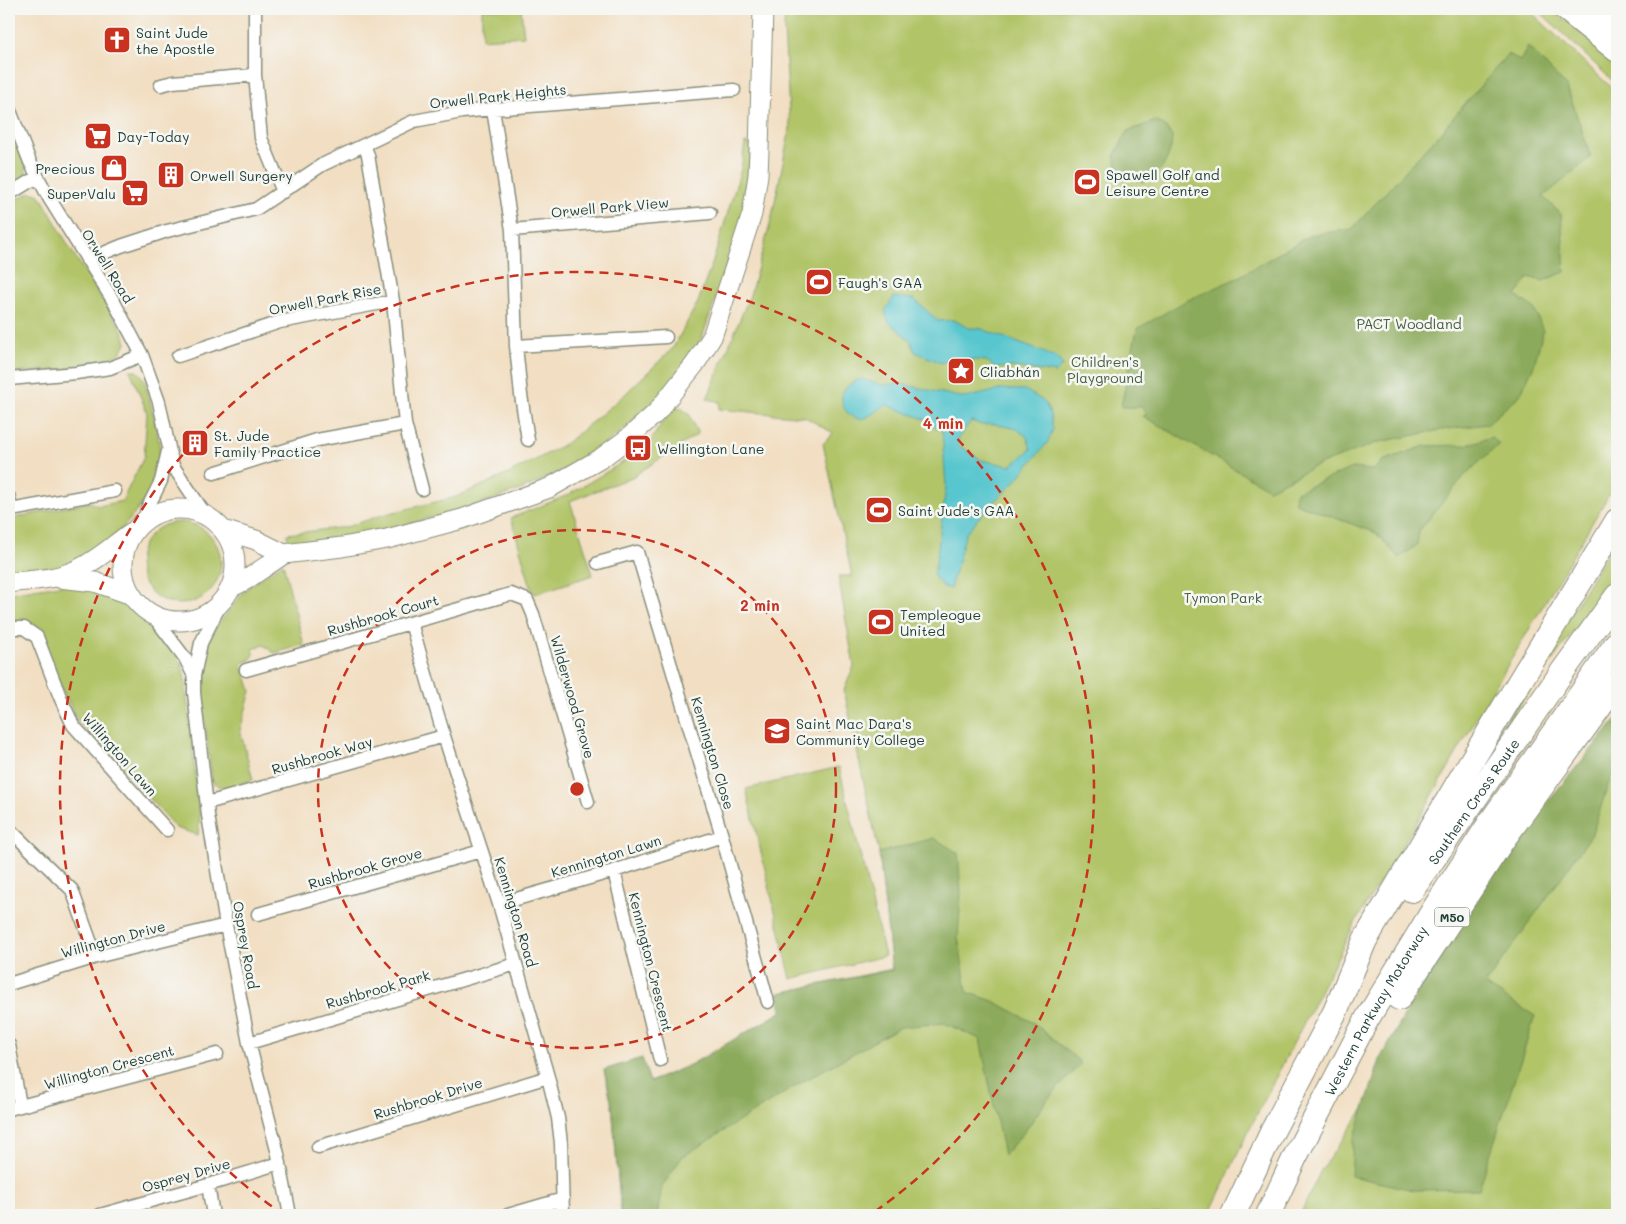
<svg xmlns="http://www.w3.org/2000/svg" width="1626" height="1224" font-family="Mali,sans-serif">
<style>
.green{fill:#b1c467;stroke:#68804e}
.forest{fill:#8caa5c;stroke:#567448}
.water{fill:#59c6ce;stroke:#3c8281;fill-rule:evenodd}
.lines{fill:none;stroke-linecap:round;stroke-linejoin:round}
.street-casing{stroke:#888e7c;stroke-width:15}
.secondary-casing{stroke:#888e7c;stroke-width:21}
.highway-casing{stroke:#888e7c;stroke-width:26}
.street{stroke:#fff;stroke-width:12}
.secondary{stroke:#fff;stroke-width:19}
.highway{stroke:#fff;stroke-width:24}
.ring{fill:none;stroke:#c8321e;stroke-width:2.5;stroke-dasharray:9 6}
.labels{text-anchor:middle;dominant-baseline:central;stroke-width:5;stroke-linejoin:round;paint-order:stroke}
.shield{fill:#f6f6f2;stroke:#60746d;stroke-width:1}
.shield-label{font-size:12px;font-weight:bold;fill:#1f3d34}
.poi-label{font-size:14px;fill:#1f3d34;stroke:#f6f6f2;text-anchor:start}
.street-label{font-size:14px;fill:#1f3d34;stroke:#f6f6f2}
.park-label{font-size:14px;fill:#445f41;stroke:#f6f6f2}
.centre{fill:#c8321e;stroke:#f6f6f2;stroke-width:2.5}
.ring-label{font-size:15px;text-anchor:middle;font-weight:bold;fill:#c8321e;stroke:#f6f6f2;stroke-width:5;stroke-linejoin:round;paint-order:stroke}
</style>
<rect width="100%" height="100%" fill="#f6f6f2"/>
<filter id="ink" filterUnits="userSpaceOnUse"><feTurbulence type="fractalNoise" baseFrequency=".02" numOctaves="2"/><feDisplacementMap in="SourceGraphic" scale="10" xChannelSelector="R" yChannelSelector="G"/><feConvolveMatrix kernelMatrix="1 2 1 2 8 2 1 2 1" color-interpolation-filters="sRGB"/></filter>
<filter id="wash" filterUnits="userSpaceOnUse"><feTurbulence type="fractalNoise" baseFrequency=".0096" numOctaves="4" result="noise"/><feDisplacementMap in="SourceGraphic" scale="20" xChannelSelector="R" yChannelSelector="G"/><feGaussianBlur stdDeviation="1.12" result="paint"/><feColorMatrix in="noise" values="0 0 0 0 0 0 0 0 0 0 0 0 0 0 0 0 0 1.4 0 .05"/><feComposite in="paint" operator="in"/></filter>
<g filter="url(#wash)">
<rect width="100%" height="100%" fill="#f2dfc3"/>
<path class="green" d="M482,9h39l3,27 -42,3z
M785,9h743l89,84v388l-128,216 -69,120 -65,106 -108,211 -38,81h-588l-9,-111 -8,-34 38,-12 8,24 42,-18 89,-52 -2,-19 113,-24 -13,-116 -35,-163 10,-24 -16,-90h14l-29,-132 10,-11 -28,-16 -86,-8 1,-7 -13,-3 43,-104 21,-74 19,-93 -6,-99z
M1537,9h14l66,52v24z
M9,129l17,38v6l-4,5 -13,7z
M745,143l7,2 -1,20 -8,54 -41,119 -39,55 -23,23 -42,34 -25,15 -50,24 -56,19 -78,21 -50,9 -50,6 -2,-10 59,-7 36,-12 74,-18 50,-22 35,-18 24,-13 32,-26 26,-22 50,-48 25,-46 15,-41 28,-92z
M31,192l9,3 31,55 52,81 3,12 -5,9 -8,6 -40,11 -64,4v-170z
M130,370c8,0 11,4 15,11 5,23 17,59 15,83 -1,5 -3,13 -5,18 -7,18 -50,71 -67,78 -23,10 -51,11 -76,14l-3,-20v-35l81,-17 9,4 23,-5 22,-44 3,-44z
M681,408l8,6 9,20 -66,43 -62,24 23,74 -58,19 -3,-3 -21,-73 57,-23 70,-42 10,-8 23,-36z
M139 563a41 41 0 1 1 82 0a41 41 0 1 1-82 0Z
M1617,536v37l-112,151z
M283,563l21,82 -30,8 -10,-8 -11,4 1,6 -5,6 -7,2 9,28 -11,39 13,50 -30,8 -11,-6 -12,-100 1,-20 5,-18 11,-18 29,-37z
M72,583l40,12 57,47 11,18 4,13 16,144 -2,18 -22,-7 -98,-107 -49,-97 -11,-2 -9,2v-31z
M1617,754v461h-317l21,-45 272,-387z
M839,767l46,189 -94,23 -45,-190z"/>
<path class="forest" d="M1528,47l39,40 24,70 -48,40 18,17 4,58 -23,9 -13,-4 -13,19 18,12 9,23 -9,34 -14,30 -33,29 -46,6 -62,12 -63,24 -47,23 -126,-73 4,-2 -4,-7h-22l16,-78 49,-28 51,-23 73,-43 42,-6 80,-87 76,-88 12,7z
M1156,121l10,6 6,10 -1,11 -4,11 -5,9 -19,14 -24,-9 -5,-17 14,-25z
M1492,437l7,7 -35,32 -45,55 -2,14 -18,13 -23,-25 -81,-30 1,-11 56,-24 21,2 9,-9 43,-15 41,-1z
M1617,719v49l-7,11 -18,55 -107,151 50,31 -56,173 -66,1 -62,-14 2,-34 28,-85 62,-110 93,-132z
M934,838l24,15 3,40 -3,44 9,55 26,9 41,22 47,40 -34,37 -22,31 -21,24 -24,-116 -36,-16 -44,4 -98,55 -120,75 -20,30 -5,28h-36l-9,-111 -8,-34 38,-12 8,24 42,-18 89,-52 -2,-19 113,-23 -13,-117z"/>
<path class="water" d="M894,297l20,2 24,22 16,-1 14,8h11l77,29 7,8 -8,8 -41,-6 -19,1 -8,-7 -35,-3 -11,5 -26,-11 -4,-11 -23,-20 -3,-10z
M861,379l25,7 1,-2h14l64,14 38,-9 22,1 15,9 6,5 4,10 3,15 -5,13 -36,43 -23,21 -23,27 -16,56 -7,-2 -10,-12 3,-11 10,-78 -4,-55 -18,-12 -38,-14c-7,4 -14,10 -21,13 -18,6 -40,-27 -4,-39zM971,421l11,4 12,-1 23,5 10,8 4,12 -21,17 -29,-6 -23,-15 1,-8z"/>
</g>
<g filter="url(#ink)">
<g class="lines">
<g class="street-casing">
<path id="street" d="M255,9v66l6,63 22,54
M161,85l12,-3 82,-7
M9,108l21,54 19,36 65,104 28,53 17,47 14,64 32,48
M493,109l19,121 4,116 5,49 7,45
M364,145l4,10 25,146 12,123 17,65
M9,194l28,-17
M512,230l198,-17
M87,260l34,-14 46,-15 89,-22 66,-44 92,-44 48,-9 31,-3 241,-19
M516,346l150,-9
M178,356l102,-34 113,-21
M9,379l67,-6 34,-5 32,-13
M214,473l103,-33 88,-16
M9,497l2,13 104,-19
M144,521l3,-12 14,-28 7,-30
M598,563l39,-11 85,284 46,166
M222,601l-21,42 -7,33v17l14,122 18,110 23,118 29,111 12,61
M151,613l34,45 9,18
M411,623l33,113 55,168 49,173 10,41 3,25 2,72
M9,628h15l13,9 23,60 13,28 94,105
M246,670l265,-76 16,6 6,14 55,188
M207,803l237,-67
M9,829l63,61 24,67
M614,871l46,189
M499,904l115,-33 108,-35
M258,914l223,-63
M9,984l87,-27 130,-32
M249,1043l267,-79
M9,1045l11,60
M9,1109l208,-55
M318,1147l230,-70
M208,1185l5,30
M100,1215l108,-30 72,-22
M508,1215l55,-16"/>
</g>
<g class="secondary-casing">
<path id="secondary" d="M1589,9l28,18
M123 565a56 56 0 1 1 112 0a56 56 0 1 1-112 0Z
M223,530l33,10 28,14
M59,578l36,4 37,13
M9,583c21,-3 45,-3 65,-12 22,-9 39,-26 58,-39
M230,588l16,-8 38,-26 58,-7 45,-8 75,-20 87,-31 51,-29 27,-20 29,-26 39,-49 17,-27 40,-123 6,-39 1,-25 4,-141"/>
</g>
<g class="highway-casing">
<g id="highway">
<path d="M1566,9l51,41"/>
<path id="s1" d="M1412,890l148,-215 57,-79"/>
<path d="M1399,998l103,-157 115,-158"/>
<path d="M1233,1215l40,-85 62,-118 30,-72 98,-165 154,-254"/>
<path id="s2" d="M1268,1215l27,-58 72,-138 69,-113 54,-83 127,-180"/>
</g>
</g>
<use href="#street" class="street"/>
<use href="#secondary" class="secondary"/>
<use href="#highway" class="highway"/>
</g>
</g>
<g class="ring">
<circle cx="577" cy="789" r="259"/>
<path d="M284 1215A517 517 0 1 1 870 1215"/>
</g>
<defs>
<g id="church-square" transform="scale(1.4375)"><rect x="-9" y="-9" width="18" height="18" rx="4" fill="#c8321e" stroke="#f6f6f2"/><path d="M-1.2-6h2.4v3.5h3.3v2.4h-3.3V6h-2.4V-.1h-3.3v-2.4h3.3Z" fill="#fff"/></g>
<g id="supermarket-square" transform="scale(1.4375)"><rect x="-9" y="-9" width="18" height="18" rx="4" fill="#c8321e" stroke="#f6f6f2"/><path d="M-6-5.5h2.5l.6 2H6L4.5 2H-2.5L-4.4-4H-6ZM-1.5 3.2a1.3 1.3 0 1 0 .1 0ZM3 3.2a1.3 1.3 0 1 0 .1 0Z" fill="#fff"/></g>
<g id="shop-square" transform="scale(1.4375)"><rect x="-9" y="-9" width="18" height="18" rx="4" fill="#c8321e" stroke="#f6f6f2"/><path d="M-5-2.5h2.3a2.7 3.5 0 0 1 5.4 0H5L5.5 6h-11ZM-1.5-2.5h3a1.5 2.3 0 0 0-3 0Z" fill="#fff"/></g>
<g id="building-square" transform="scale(1.4375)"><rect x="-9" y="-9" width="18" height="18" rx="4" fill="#c8321e" stroke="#f6f6f2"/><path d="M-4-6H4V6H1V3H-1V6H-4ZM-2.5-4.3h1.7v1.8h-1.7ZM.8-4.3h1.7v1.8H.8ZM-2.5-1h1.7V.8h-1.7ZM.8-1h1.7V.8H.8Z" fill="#fff"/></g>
<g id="stadium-square" transform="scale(1.4375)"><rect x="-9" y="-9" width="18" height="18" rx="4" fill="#c8321e" stroke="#f6f6f2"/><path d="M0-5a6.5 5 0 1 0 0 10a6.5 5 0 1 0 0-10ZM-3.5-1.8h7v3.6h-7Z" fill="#fff"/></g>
<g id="sight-square" transform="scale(1.4375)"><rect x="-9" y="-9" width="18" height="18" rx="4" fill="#c8321e" stroke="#f6f6f2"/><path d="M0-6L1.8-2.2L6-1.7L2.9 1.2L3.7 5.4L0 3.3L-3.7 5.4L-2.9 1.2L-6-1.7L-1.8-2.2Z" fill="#fff"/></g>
<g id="bus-square" transform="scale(1.4375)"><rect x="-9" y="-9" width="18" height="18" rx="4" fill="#c8321e" stroke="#f6f6f2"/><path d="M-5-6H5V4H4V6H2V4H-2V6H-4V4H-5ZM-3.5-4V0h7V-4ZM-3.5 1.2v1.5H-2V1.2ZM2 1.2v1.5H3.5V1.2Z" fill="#fff"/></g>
<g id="school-square" transform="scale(1.4375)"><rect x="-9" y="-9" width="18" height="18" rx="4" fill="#c8321e" stroke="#f6f6f2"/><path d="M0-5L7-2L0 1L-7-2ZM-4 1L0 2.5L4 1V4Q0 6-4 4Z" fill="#fff"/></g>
</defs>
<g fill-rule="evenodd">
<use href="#church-square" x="117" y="40"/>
<use href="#supermarket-square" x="98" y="136"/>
<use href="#shop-square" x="114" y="168"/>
<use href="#building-square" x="171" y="175"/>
<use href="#stadium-square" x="1087" y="182"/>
<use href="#supermarket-square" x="135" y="193"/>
<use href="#stadium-square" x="819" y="282"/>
<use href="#sight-square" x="961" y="371"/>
<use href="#building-square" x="195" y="443"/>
<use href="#bus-square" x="638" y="448"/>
<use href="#stadium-square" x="879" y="510"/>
<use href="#stadium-square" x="881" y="622"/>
<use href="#school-square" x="777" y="731"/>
</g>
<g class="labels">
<rect class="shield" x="1434.5" y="907.5" width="35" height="19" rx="4"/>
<g class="shield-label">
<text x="1452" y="917">M50</text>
</g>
<g class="poi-label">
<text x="136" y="32">Saint Jude<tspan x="136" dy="16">the Apostle</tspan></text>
<text x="117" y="136">Day-Today</text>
<text x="95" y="168" text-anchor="end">Precious</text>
<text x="1106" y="174">Spawell Golf and<tspan x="1106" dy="16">Leisure Centre</tspan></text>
<text x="190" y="175">Orwell Surgery</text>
<text x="116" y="193" text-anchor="end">SuperValu</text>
<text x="838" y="282">Faugh's GAA</text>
<text x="980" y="371">Cliabhán</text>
<text x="214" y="435">St. Jude<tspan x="214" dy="16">Family Practice</tspan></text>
<text x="657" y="448">Wellington Lane</text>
<text x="898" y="510">Saint Jude's GAA</text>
<text x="900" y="614">Templeogue<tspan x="900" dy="16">United</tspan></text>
<text x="796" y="723">Saint Mac Dara's<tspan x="796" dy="16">Community College</tspan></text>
</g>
<g class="street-label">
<text transform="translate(498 96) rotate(-6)">Orwell Park Heights</text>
<text transform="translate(610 207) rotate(-5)">Orwell Park View</text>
<text transform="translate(108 266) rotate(58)">Orwell Road</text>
<text transform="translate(325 299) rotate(-11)">Orwell Park Rise</text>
<text transform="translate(383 615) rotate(-16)">Rushbrook Court</text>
<text transform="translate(573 697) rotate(74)">Wilderwood Grove</text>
<text transform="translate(713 753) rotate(73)">Kennington Close</text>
<text transform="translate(120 754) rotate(49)">Willington Lawn</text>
<text transform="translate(322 755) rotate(-16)">Rushbrook Way</text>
<text stroke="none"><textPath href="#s1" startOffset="108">Southern Cross Route</textPath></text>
<text transform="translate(606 856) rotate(-17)">Kennington Lawn</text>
<text transform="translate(365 868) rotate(-16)">Rushbrook Grove</text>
<text transform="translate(516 912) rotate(73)">Kennington Road</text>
<text transform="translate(113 939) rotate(-15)">Willington Drive</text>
<text transform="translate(246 945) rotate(80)">Osprey Road</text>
<text transform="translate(651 962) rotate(76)">Kennington Crescent</text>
<text transform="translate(378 989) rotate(-16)">Rushbrook Park</text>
<text stroke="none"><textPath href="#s2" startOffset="231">Western Parkway Motorway</textPath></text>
<text transform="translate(109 1067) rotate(-15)">Willington Crescent</text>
<text transform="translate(428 1098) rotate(-17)">Rushbrook Drive</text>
<text transform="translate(186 1175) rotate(-16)">Osprey Drive</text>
</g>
<g class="park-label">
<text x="1409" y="323">PACT Woodland</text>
<text x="1105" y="361">Children's<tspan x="1105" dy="16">Playground</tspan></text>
<text x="1223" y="597">Tymon Park</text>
</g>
</g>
<circle cx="577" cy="789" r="8" class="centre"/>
<g class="ring-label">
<text x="943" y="429">4 min</text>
<text x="760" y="611">2 min</text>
</g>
<rect width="1626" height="1224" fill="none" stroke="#f6f6f2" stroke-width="30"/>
</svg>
